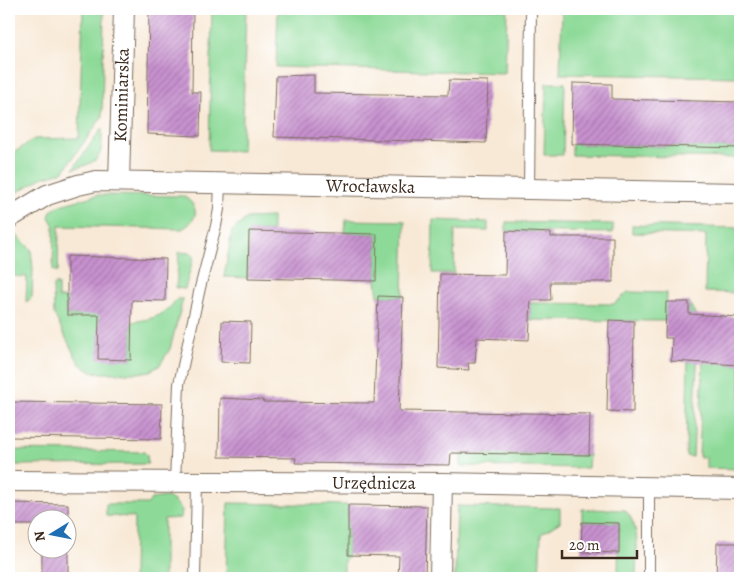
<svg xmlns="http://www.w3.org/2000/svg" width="749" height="587" font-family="Alegreya,serif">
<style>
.grass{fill:#8dda98;stroke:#64825b;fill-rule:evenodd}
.building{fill:url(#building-hatch)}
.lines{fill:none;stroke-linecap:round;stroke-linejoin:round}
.service-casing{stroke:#7d6d5e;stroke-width:12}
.minor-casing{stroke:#7d6d5e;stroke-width:22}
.service{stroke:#fff;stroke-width:10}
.minor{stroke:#fff;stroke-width:20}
.labels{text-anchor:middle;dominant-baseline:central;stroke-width:5;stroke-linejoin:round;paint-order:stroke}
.street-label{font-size:18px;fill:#3b2a1e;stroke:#fff}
</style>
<defs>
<pattern id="building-hatch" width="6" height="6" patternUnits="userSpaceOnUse" patternTransform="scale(1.25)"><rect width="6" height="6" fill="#c892d0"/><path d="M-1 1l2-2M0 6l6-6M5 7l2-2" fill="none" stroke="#a477a8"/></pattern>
</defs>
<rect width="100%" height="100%" fill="#fff"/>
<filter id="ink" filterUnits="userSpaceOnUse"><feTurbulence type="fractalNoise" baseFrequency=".02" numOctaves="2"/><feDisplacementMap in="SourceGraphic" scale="10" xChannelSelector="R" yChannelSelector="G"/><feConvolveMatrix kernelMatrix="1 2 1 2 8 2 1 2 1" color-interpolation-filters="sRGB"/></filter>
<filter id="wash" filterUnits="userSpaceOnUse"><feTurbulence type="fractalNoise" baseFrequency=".0096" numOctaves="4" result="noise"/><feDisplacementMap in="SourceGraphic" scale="20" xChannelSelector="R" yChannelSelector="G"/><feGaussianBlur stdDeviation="1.12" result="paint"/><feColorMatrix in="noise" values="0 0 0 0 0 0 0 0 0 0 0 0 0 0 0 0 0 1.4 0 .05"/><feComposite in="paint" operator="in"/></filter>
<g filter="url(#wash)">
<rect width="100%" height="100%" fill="#f8e9d6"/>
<path class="grass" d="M83,9h21l-2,108 -39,55 -21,6 -33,19v-41l25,-17 45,-1z
M212,9h34l-4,142 -33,-1z
M278,9h229l-2,64 -229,-6z
M562,9h178v68l-180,-3z
M546,83h19l-2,72h-19z
M102,128c0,30 0,33 -29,41z
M572,144l168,4v10l-168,-3z
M97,195l86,1c17,10 16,24 -1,33l-123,-3 -1,46 -5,-2 1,-44 -5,-9 2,-6 9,-6z
M272,217v14h-23l-1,47 -24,-1 8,-46 15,-13z
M346,220l59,1 -2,76 -25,-1 -2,-15 1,-47 -32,-1z
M433,220l55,2v9l-33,-1 -1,43h-22z
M506,222l107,2v9l-107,-2z
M632,225l108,3v65l-35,-1 1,-57 -74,-2z
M9,235l8,1 14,13 2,20 -1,28 -3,3 -3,2 1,-25 -18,-1z
M179,252l11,1 4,3 -9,33 -9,-1z
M55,284h3v14l42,1 31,61 1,-38c22,-4 30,-4 45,-23h6l-13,50 -11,17 -9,5 -12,2h-40l-10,-3 -8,-6 -6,-10 -20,-40 -1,-27zM66,305h16l-1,10h-15z
M628,292l39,1 -1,28 -136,-1v-17l84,1z
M689,302l10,20 -6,135 -7,-1z
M703,362l37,3v104l-34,-1v-11h-7z
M9,450l135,2 3,3 1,9 -139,1z
M461,454l128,1 -1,13 -127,-2z
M167,497l7,4 8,9 -1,8 -17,1v59h-31l1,-61 -28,-1v-12h42l3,-5z
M228,503l120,2v50l-4,6v17h-118z
M457,506l103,2v14l-19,12 -2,44h-84z
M582,509l43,1c17,18 11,45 11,68h-18l1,-55 -37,-1z"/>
<g id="blocks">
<path class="building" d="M149,9h44l-1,83h9l-1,44 -53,-2z
M314,75v18l134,2 1,-15 39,1 -2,62 -212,-6 2,-61z
M573,83l39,1v15l128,3v46l-168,-4z
M249,231l128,3 -1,47 -128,-3z
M506,231l45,2v4h62v45h-63l1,18h-20l-2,40 -52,-2 -2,25h-7l1,7 -31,-2 2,-94 65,1z
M67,256l99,3 -1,42 -33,-1 -1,60 -33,-1 1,-44h-32z
M378,296l25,1 -4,114 191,3 -1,41 -138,-2 -1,12 -155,-2 1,-5 -77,-1 1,-59 43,2v2l111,1z
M666,302h23v12l51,3v48l-69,-4 1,-23h-7z
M609,320l25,1 -1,91 -26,-1z
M222,321l29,1 -1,41 -29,-1z
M9,402l153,2 -1,35 -152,-2z
M9,503l59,1v74h-26v-28h26v-30h-30v5h-29z
M348,505l79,1 -2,72h-27l1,-22 -51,-1z
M582,522l37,1v30l-38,-1z
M717,543h23v35h-24z"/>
</g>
</g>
<g filter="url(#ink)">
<use href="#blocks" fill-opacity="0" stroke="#7d6d5e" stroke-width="1"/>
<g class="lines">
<g class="service-casing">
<path id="service" d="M529,188l2,-179
M175,482l4,-98 21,-96 16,-62 3,-17 1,-26
M195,578l2,-96
M649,578v-91"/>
</g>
<g class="minor-casing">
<g id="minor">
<path id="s1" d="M119,181l5,-172"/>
<path id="s2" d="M9,218l38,-23 31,-10 18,-4 644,12"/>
<path id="s3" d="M9,481l433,2 298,6"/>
<path d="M440,578l2,-95"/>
</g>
</g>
<use href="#service" class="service"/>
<use href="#minor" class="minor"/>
</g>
</g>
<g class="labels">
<g class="street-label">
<text stroke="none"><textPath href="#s1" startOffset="86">Kominiarska</textPath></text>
<text stroke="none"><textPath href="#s2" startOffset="370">Wrocławska</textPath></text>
<text stroke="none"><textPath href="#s3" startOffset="365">Urzędnicza</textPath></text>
</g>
</g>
<rect width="749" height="587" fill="none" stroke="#fff" stroke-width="30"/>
<g transform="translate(52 534) rotate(260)"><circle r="24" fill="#ffffff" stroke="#b1aaa5"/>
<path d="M0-4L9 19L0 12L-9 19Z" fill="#1f6fb2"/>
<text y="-8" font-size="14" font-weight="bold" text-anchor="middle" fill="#3b2a1e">N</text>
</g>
<path d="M562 550v8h75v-8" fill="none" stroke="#3b2a1e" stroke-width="2.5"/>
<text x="569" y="550" font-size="15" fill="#3b2a1e" stroke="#ffffff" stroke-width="4" paint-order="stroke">20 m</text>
</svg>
